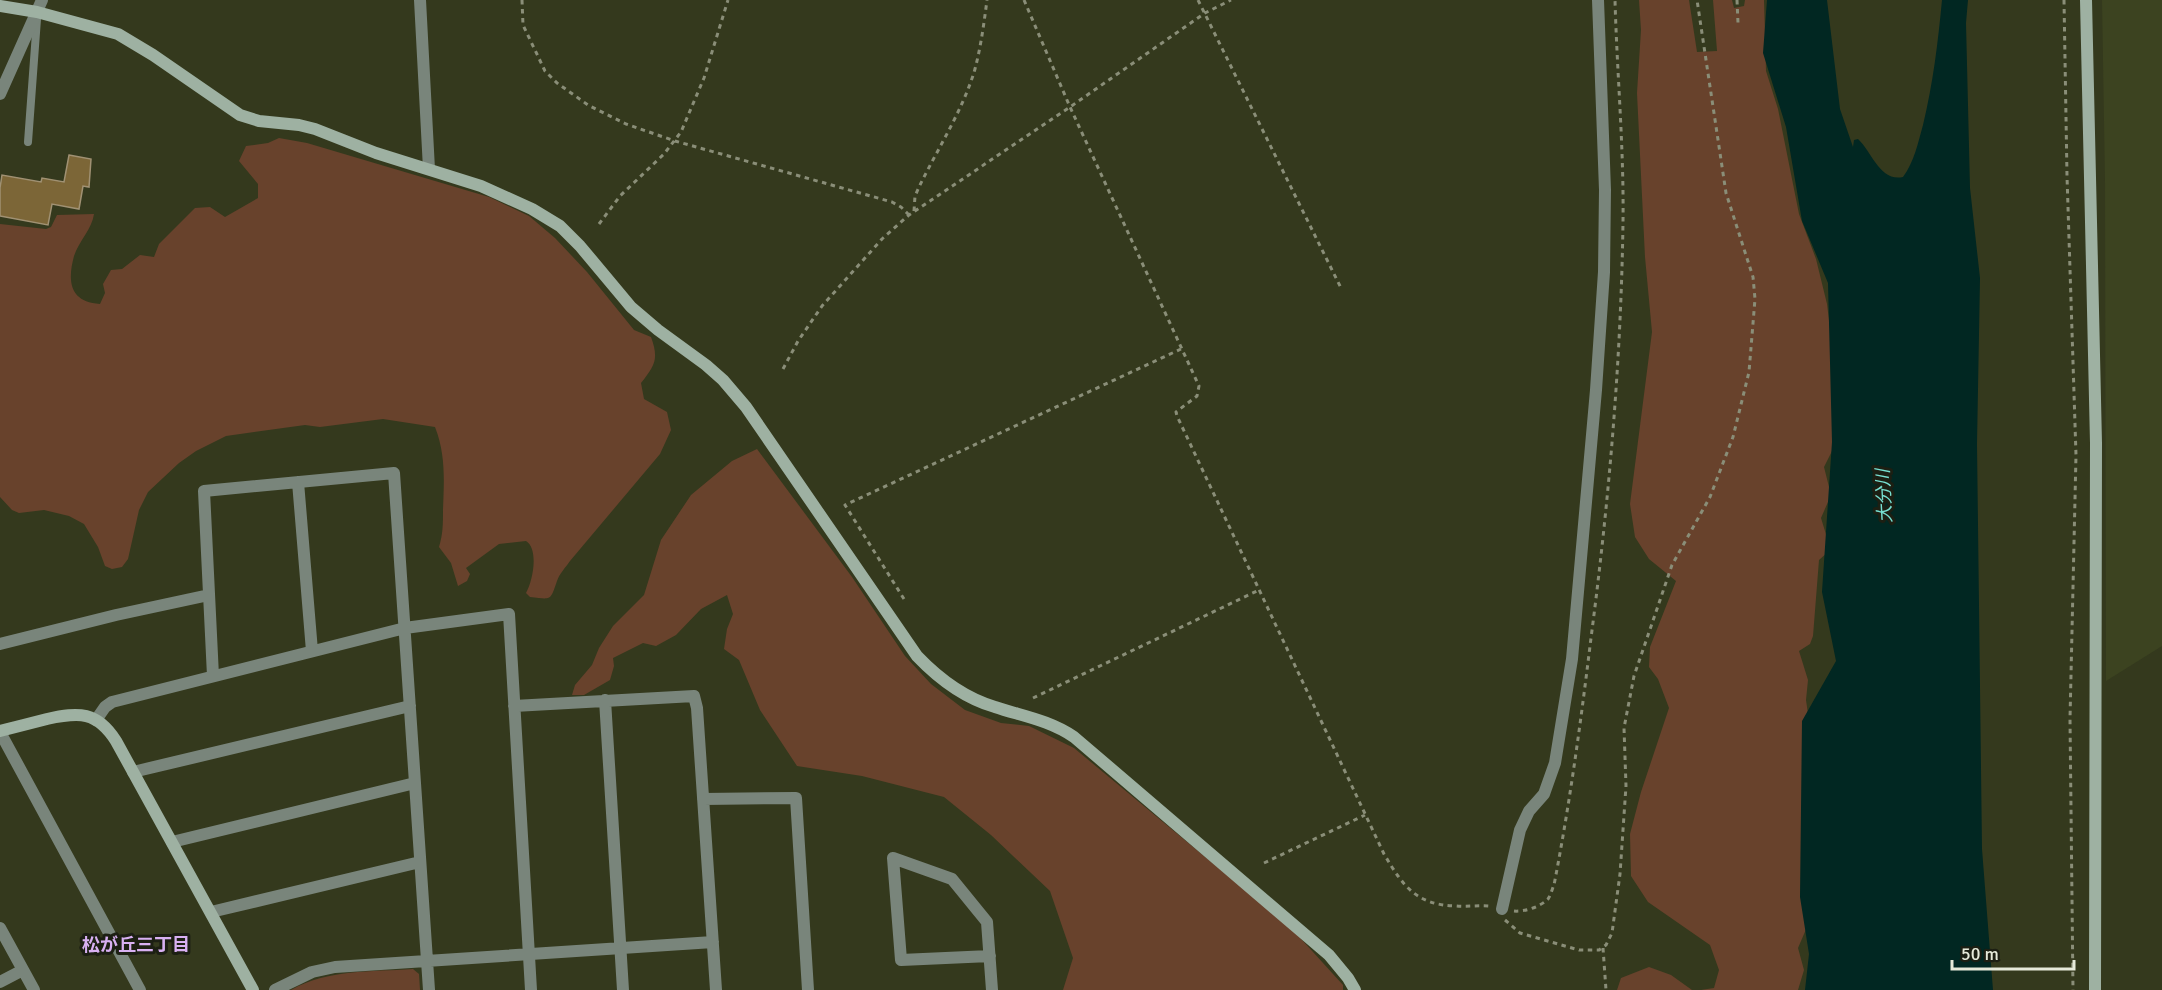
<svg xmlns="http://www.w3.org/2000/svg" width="2162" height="990" font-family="Signika,'Noto Sans JP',sans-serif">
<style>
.built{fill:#3c4320}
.green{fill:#68422c}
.water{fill:#012722}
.building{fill:#7c6637;stroke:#a09173;stroke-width:1.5}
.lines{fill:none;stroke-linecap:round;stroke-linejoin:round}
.path{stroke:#8a8e78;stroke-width:3;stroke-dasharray:4.5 4.5;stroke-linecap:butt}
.lane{stroke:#79857b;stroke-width:8}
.street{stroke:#79857b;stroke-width:12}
.secondary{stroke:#9eb1a2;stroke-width:12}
.labels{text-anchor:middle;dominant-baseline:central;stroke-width:6;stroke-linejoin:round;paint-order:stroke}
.water-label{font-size:18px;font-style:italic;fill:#77e0d2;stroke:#1c1f13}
.neighbourhood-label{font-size:18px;font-weight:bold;fill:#d8b0f2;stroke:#1c1f13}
</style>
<rect width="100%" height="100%" fill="#34391d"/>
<path class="built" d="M2102,0h60v646l-56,35 -1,-500z"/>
<path class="green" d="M1639,0h50l8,52 20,-1 -4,-51h19l2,8 10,-2 1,-6h19l2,71 12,38 21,105 17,45 11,45 5,41 3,100 -11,22 7,28 -10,23 7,23v11l-9,8 -6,76 -3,8 -11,7 9,29 -2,20 8,56 -7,171 -9,21 6,22 -6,20h-97l13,-2 5,-18 -9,-25 -62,-43 -17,-26 -1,-42 11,-42 28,-84 -11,-29 -9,-12 1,-20 26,-66 -27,-22 -14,-22 -5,-33 22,-172 -7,-75 -8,-164 4,-63z
M279,138l28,5 182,54 40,19 26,22 32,34 47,58 17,7c8,22 4,28 -10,46l3,16 23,13 4,18 -11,24 -90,107c-4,6 -11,13 -13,20 -7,21 -6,18 -27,16l-4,-4c7,-12 13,-44 0,-52l-27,3 -33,24 4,6 -3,7 -9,5 -7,-23 -12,-16c4,-13 4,-23 4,-37 1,-29 3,-55 -8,-83l-52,-8 -63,8 -15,-2 -79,11 -30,15 -17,12 -31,29 -9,18 -11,49 -6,8 -10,2 -7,-3 -7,-19 -14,-23 -15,-8 -25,-6 -25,3 -7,-3 -12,-13v-273l46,5 5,-2 6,-12 37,-1c-2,15 -15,27 -20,42 -7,26 -4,46 26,48l5,-11 -2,-9 8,-14 11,-1 18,-14 14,2 5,-13 36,-36 15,-1 15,10 33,-19v-14l-19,-23 7,-15 22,-3z
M757,449l95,128 53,79 26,28 34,26 36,13 28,3 45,22 219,182 50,55v5h-280l10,-32 -23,-67 -59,-56 -47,-38 -82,-21 -65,-10 -37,-56 -21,-50 -15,-11 3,-20 6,-15 -6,-19 -26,14 -25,26 -20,11 -13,-3 -30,15 1,8 -4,14 -26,15h-12l3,-10 17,-20 7,-17 14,-22 31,-31 17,-55 30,-45 41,-34z
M1649,967l22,8 21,15h-75l4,-12z
M413,969l6,5 1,16h-129c37,-21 80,-18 122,-21z"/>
<path class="water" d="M1767,0h60l13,109 13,38 1,-7 4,-1c14,13 22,43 45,38 11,-15 15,-34 20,-52 10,-41 15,-83 19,-125h26l-2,23 4,165 10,90 -3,166 5,405 11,141h-188l4,-36 -9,-57 2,-176 34,-60 -14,-69 10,-150 -4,-159 -26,-62 -16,-94 -23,-74z"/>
<path class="building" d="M69,155l22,4 -2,28 -6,-1 -4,23 -27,-5 -4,21 -48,-9v-28l2,-13 39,7 1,-4 22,4z"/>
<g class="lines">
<path class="path" d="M522,0l1,25 22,46 12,12 31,22 38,19 49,17 217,61 9,5 7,7
M1024,0l46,107 129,279 -2,10 -21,16 1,4 207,438c19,32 32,51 72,52 11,1 22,-1 33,0
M1198,0l143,288
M1737,0l1,23
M2064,0l3,176 9,279 -6,264 3,271
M914,211l1,-15 4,-9c19,-39 44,-77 56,-118 6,-23 9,-46 12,-69
M599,224l21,-28 44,-42 17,-22 23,-54 24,-78
M783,369l15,-28 24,-35 60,-67 27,-24 161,-108 135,-94 26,-13
M904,599l-59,-94 336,-156
M1033,698l226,-108
M1264,863l101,-48
M1514,911c10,1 26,-4 34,-12 3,-4 4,-10 6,-14 16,-82 27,-165 37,-247 18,-138 30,-277 32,-416 1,-74 -6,-148 -8,-222
M1505,920l15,13 59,17h20l7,-5 6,-12 8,-59 6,-88 -2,-58 10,-52 38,-111 38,-68 23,-60 16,-65 6,-73 -2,-22 -27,-84 -29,-193
M1603,948l3,42"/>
<path class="lane" d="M28,142l9,-123"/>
<path class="street" d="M420,0l9,169
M0,94l42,-94
M298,482l14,169
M0,644l116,-29 93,-20
M213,676l-9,-185 190,-18 35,517
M605,700l18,290
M514,706l180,-10 3,12 19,282
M96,720l9,-13 7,-5 293,-74 104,-14 22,376
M0,732l140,258
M133,772l277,-66
M703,799l93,-1 12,192
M172,842l243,-59
M1502,909l18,-79 9,-19 15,-17 11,-31 17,-104 24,-269 8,-118 1,-82 -7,-190
M211,912l209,-50
M0,928l34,62
M990,956l-89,4 -8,-102 59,21 35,43 5,68
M0,982l23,-12
M275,990l37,-18 23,-5 378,-25"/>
<path class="secondary" d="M2086,0l10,443 -1,547
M0,6l37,6 81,22 35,21 87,60 19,6 40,4 16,4 61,24 105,33 51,23 28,17 20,20 51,61 27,23 48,35 17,15 23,27 171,249c22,23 47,42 78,51 27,9 54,13 79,30l255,218 19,23 7,12
M0,731c16,-4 31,-8 47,-12 32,-7 50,-8 69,22l137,249"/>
</g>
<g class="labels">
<g class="water-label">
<text transform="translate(1884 496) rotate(-93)">大分川</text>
</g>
<g class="neighbourhood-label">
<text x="136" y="945">松が丘三丁目</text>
</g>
</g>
<path d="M1952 960v9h122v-9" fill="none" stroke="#e6eada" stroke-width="3"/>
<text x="1961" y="960" font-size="18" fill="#e6eada" stroke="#1c1f13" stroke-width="4.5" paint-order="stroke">50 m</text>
</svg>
